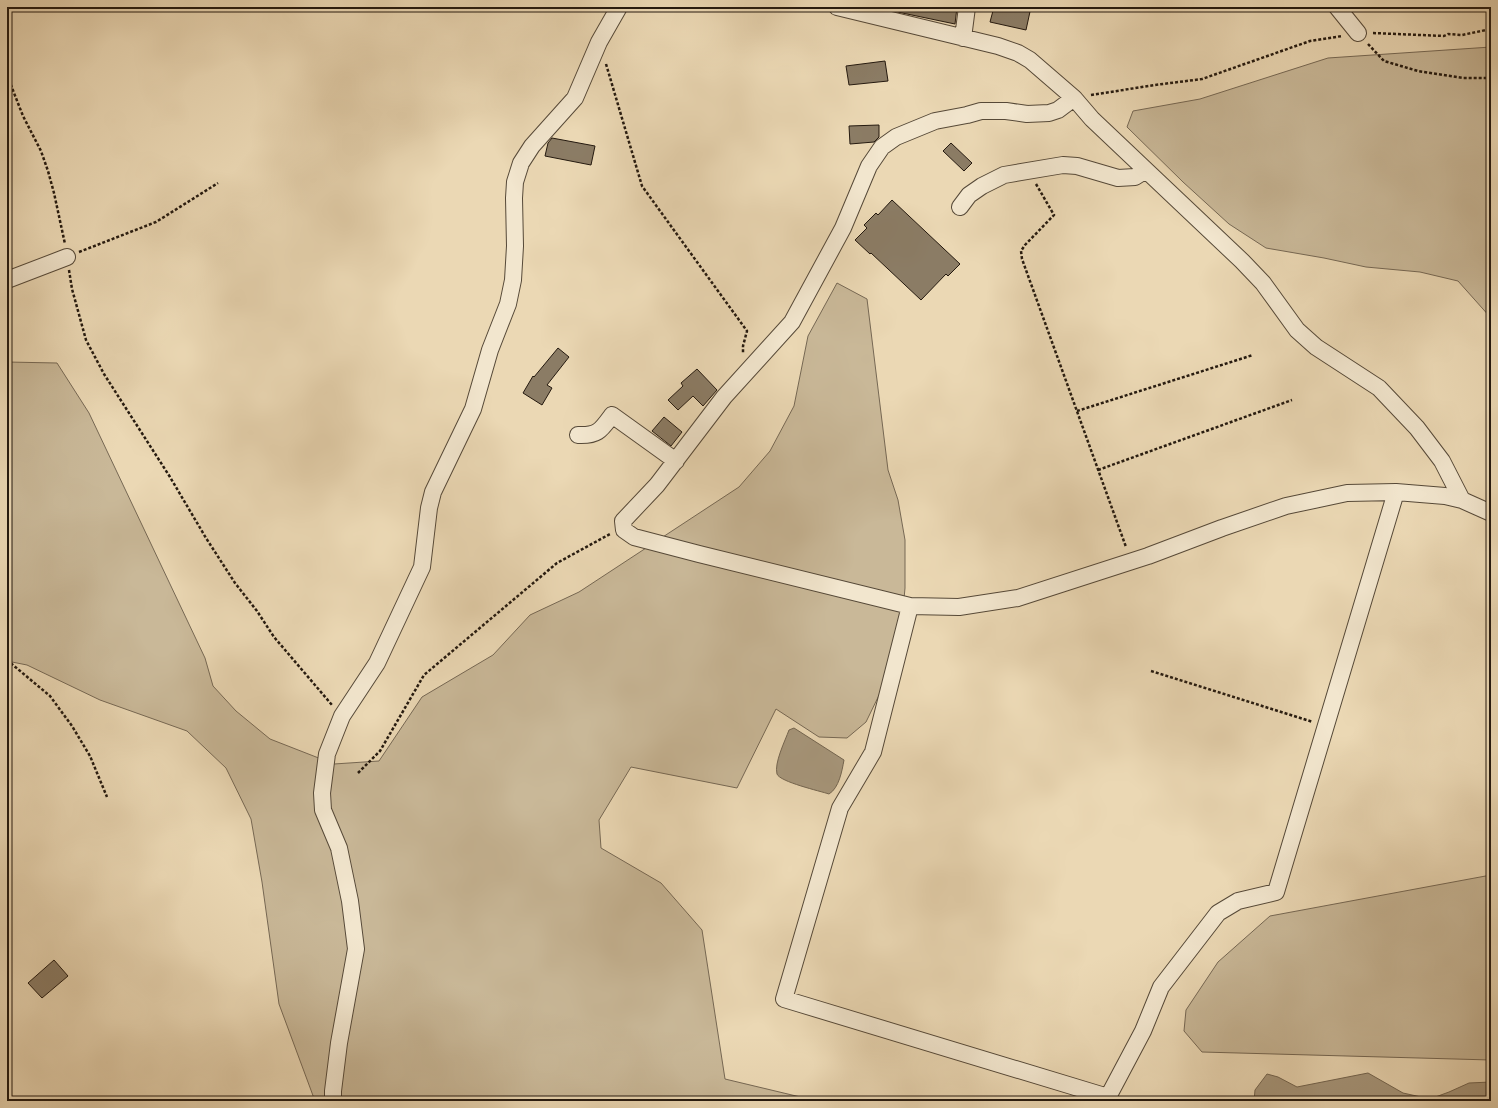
<svg xmlns="http://www.w3.org/2000/svg" width="1498" height="1108" font-family="'IM FELL DW Pica',serif">
<style>
.green{fill:#c9b898;stroke:#766854}
.water{fill:#a7977c;stroke:#736550}
.building{fill:#8b7c65;stroke:#24190f}
.lines{fill:none;stroke-linecap:round;stroke-linejoin:round}
.minor-casing{stroke:#564938;stroke-width:18}
.path{stroke:#24190f;stroke-width:2.5;stroke-dasharray:3 2;stroke-linecap:butt}
.minor{stroke:#f2e6ce;stroke-width:16}
</style>
<rect width="100%" height="100%" fill="#ebd8b4"/>
<filter id="stains"><feTurbulence type="fractalNoise" baseFrequency=".005" numOctaves="4"/><feColorMatrix values="0 0 0 0 .2 0 0 0 0 .09 0 0 0 0 .02 0 0 0 .5 -.17"/></filter>
<radialGradient id="worn" r=".72"><stop offset=".6" stop-color="#630" stop-opacity="0"/><stop offset="1" stop-color="#630" stop-opacity=".3"/></radialGradient>
<path class="green" d="M1491,47v271l-33,-37 -38,-9 -54,-5 -42,-9 -58,-10 -37,-24 -46,-42 -56,-55 6,-16 67,-12 128,-41z
M837,283l30,16 21,171 10,30 7,40v48l-6,66 -33,68 -19,16 -28,-1 -43,-28 -39,79 -106,-21 -32,53 2,28 60,35 41,47 23,149 92,22h-502l-36,-97 -17,-122 -11,-63 -25,-51 -39,-37 -87,-31 -73,-35 -20,-4v-299l50,1 32,50 116,245 8,28 23,25 34,28 64,25 45,-3 43,-64 71,-42 37,-40 49,-23 160,-105 31,-36 24,-45 14,-70z
M1491,875v185l-289,-8 -18,-21 2,-21 32,-48 52,-46z"/>
<path class="water" d="M794,728l50,32c-2,11 -5,28 -15,34 -9,-3 -49,-12 -52,-20 -3,-11 8,-33 12,-44z
M1368,1073l35,20 27,6 19,-7 20,-9 22,-1v19h-237l1,-11 12,-16 11,3 19,10z"/>
<path class="building" d="M889,7h68l-2,17 -67,-14z
M994,7h37l-5,23 -36,-8z
M885,61l3,20 -39,4 -3,-19z
M879,125v12l-5,5 -24,2 -1,-18z
M552,138l43,8 -4,19 -46,-9 3,-13z
M951,143l21,20 -8,8 -21,-20z
M892,200l68,64 -12,12 -2,-2 -25,26 -50,-47 -1,1 -15,-14 12,-12 -3,-3 12,-12 2,2z
M558,348l11,9 -22,28 5,3 -10,17 -19,-12 10,-17 1,1z
M697,369l20,21 -14,16 -10,-10 -15,14 -10,-10 15,-14 -2,-3z
M664,417l18,15 -11,14 -19,-15z
M54,960l14,16 -26,22 -14,-15z"/>
<g class="lines">
<g class="minor-casing">
<path id="minor" d="M837,7l161,39 20,7 12,7 44,38 18,21 150,142 21,22 34,47 19,17 63,41 38,40 25,33 20,39
M1337,7l21,26
M963,38l4,-31
M1074,98l-16,12 -9,3 -22,1 -21,-3h-25l-14,4 -32,6 -39,16 -14,10 -13,19 -26,62 -51,94 -68,75 -67,88 -34,36 1,9 10,7 65,17 211,52 49,1 59,-9 130,-42 74,-28 64,-22 61,-13 49,-1 49,4 17,4 29,13
M960,207l9,-12 13,-9 22,-11 59,-10 14,1 41,12 17,-1 11,-7
M7,280l60,-23
M578,435c20,1 23,-5 34,-20l64,46
M910,606l-37,146 -33,56 -56,191 324,98 35,-66 18,-44 57,-74 20,-12 38,-9 120,-400
M333,1101v-10l6,-48 17,-94 -6,-48 -11,-53 -16,-38 -1,-17 5,-39 15,-38 35,-53 45,-96 7,-59 4,-16 40,-83 17,-59 18,-46 5,-24 2,-34 -1,-48 1,-16 6,-19 11,-17 43,-48 24,-56 20,-35"/>
</g>
<path class="path" d="M1373,33l71,3 4,-2 14,1 29,-6
M1368,44l16,17 34,10 45,7h28
M606,64l36,122 105,145 -4,15v7
M7,75l16,41 18,35 7,20 6,22 11,51
M1091,95l64,-10 47,-6 108,-38 32,-5
M1036,184l18,31 -29,30 -4,6 1,8 104,288
M79,252l77,-30 62,-39
M69,270l3,19 14,51 18,34 66,103 36,61 29,45 22,28 17,26 58,68
M1077,411l176,-56
M1098,470l194,-70
M7,660l43,36 22,30 18,30 17,41
M1151,671l162,51
M358,773l22,-22 44,-76 133,-112 53,-29"/>
<use href="#minor" class="minor"/>
</g>
<rect width="1498" height="1108" fill="none" stroke="#ebd8b4" stroke-width="24"/>
<rect x="8" y="8" width="1482" height="1092" fill="none" stroke="#24190f" stroke-width="2"/>
<rect x="12" y="12" width="1474" height="1084" fill="none" stroke="#24190f"/>
<rect width="100%" height="100%" filter="url(#stains)"/>
<rect width="100%" height="100%" fill="url(#worn)"/>
</svg>
